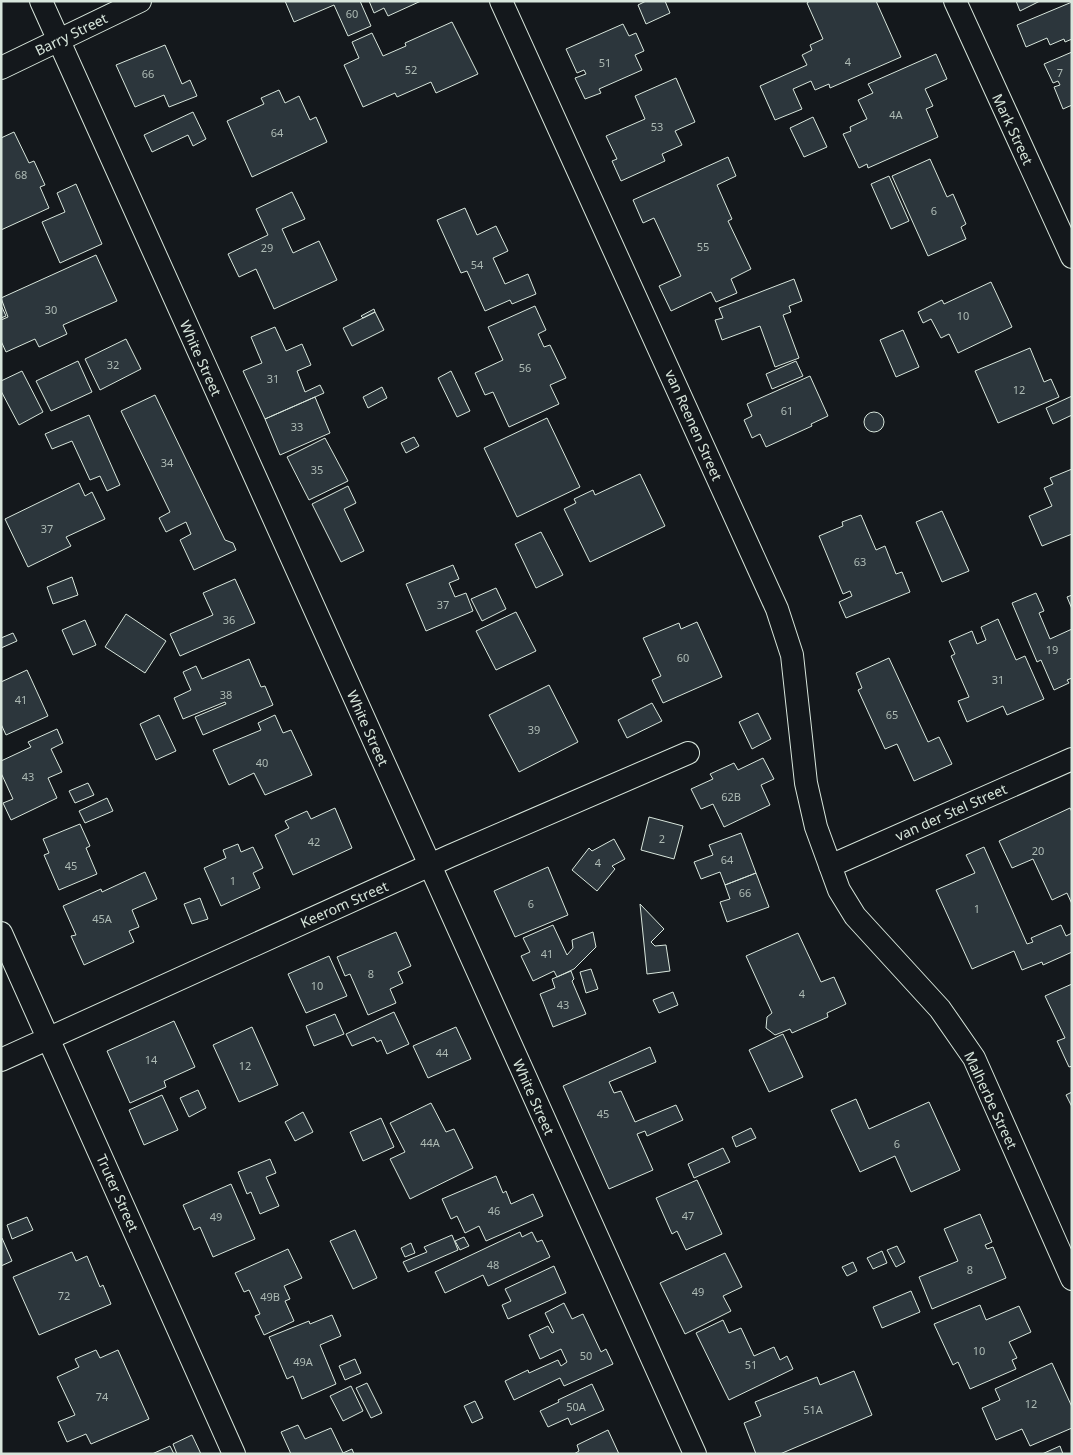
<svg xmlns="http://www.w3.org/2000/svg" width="1073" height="1455" font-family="'Noto Sans',sans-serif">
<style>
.building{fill:#2c363c;stroke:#d8e6dc}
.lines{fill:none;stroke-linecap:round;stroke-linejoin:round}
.street-casing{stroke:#d8e6dc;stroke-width:24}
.street{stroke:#14181c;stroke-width:22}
.labels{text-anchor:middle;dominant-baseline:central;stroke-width:4;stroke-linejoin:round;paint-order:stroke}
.number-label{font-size:11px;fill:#adbab4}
.street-label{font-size:14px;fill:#d8e6dc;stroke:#14181c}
</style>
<rect width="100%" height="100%" fill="#14181c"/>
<path class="building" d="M285,1h75l11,25 -23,10 -14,-31 -40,17z
M369,1h52l-33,15 -4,-8 -10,5z
M646,1h19l5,12 -24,11 -8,-19z
M810,1h66l25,56 -71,31 -1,-4 -14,6 -4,-9 -18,8 9,20 -27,11 -15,-34 47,-21 -5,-10 10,-5 -2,-5 13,-6 -16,-36z
M1016,1h24l-20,10z
M1072,2v37l-7,3 -1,-3 -14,6 -3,-7 -21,9 -9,-22z
M452,22l26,52 -42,19 -5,-11 -34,15 -2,-4 -32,14 -19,-42 15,-7 -7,-16 20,-9 11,23 23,-10 -1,-3z
M623,24l6,12 7,-3 8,18 -9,4 7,15 -43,19 2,4 -16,6 -10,-21 11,-4 -2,-4 -7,3 -11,-24z
M165,45l17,39 8,-4 7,16 -28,11 -5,-12 -29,12 -19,-42z
M1072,52v53l-9,4 -9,-22 6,-2 -2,-4 -5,2 -9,-19z
M936,54l11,25 -22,10 8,17 -7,3 12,28 -70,31 -1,-4 -8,4 -16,-34 8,-3 -1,-4 17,-8 -9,-19 15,-7 -5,-9z
M676,78l19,44 -20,9 7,14 -20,9 3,7 -44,20 -9,-20 5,-2 -11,-23 39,-17 -10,-23z
M279,90l6,13 14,-7 11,24 6,-3 11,25 -75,35 -25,-56 37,-17 -3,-6z
M193,112l13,27 -13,7 -5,-11 -36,17 -8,-17z
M813,117l14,30 -23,10 -14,-29z
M14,132l15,31 5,-2 11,24 -5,2 9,21 -48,22v-92z
M728,157l8,19 -19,9 15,34 -4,2 23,48 -20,10 6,14 -21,9 -5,-10 -40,19 -12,-25 22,-10 -27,-58 -11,5 -10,-23z
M930,159l17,38 6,-3 13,30 -5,3 5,12 -38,17 -36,-80z
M889,176l20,45 -18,8 -20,-45z
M76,184l26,60 -42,19 -18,-41 23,-10 -8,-19z
M292,192l13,27 -23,10 11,24 26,-12 18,39 -63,29 -18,-40 -17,8 -11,-23 40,-19 -12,-26z
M465,208l12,27 19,-9 12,25 -15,7 12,26 23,-10 8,20 -24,10 -2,-4 -25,11 -18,-40 -6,2 -24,-53z
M96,255l21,46 -54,24 4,9 -28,13 -4,-8 -29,13 -5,-11v-21l7,-3 -7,-19z
M794,279l8,22 -13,5 2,6 -8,3 16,43 -24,9 -15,-41 -38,14 -7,-20 8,-2 -4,-10z
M991,282l21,45 -54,26 -9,-19 -8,4 -10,-19 -8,4 -5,-11 24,-12 2,4z
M1,305l5,11 -5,2z
M535,306l11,24 -8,4 6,13 6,-2 16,33 -16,7 9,19 -50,23 -16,-35 -8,3 -10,-22 28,-13 -15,-33z
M374,309l1,3 -12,6 -2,-2z
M375,312l9,18 -32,16 -9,-18z
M275,327l11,24 16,-7 9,21 -14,6 8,21 15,-7 4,8 -59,26 -22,-48 19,-8 -11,-26z
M903,330l16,37 -23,10 -16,-37z
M126,339l15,30 -41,21 -15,-31z
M1030,348l14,34 7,-3 8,18 -61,26 -23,-52z
M78,361l14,31 -41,19 -15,-30z
M796,361l7,15 -31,13 -6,-15z
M22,371l21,41 -24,13 -18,-34v-10z
M451,371l19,40 -13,6 -19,-39z
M810,376l18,40 -17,8 1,2 -46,21 -6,-13 -8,4 -8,-18 8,-4 -5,-12z
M382,387l5,11 -19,10 -5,-11z
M155,395l70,145 8,3 3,7 -42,20 -14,-30 11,-6 -5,-12 -20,10 -7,-14 11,-6 -49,-101z
M1072,396v19l-19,9 -7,-16z
M315,397l15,36 -50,22 -15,-36z
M864 422a10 10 0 1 1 20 0a10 10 0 1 1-20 0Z
M89,415l31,70 -13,6 -7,-15 -10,4 -18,-39 -20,8 -7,-15z
M547,418l33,69 -63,30 -33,-69z
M414,437l5,9 -13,7 -5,-10z
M325,438l23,43 -39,19 -22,-43z
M1072,469v65l-30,12 -13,-30 23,-10 -8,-18 9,-4 -3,-6z
M640,474l25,52 -75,36 -26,-53 12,-6 -2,-4 19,-9 2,5z
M79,483l6,13 7,-4 13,27 -39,18 5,9 -43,21 -23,-48z
M348,486l8,17 -12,6 20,42 -23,11 -29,-58z
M942,511l27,60 -27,11 -26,-60z
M861,515l15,35 9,-4 11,28 6,-2 8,20 -64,26 -7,-16 13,-6 -2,-5 -7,3 -24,-58 24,-10 -1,-4z
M541,532l22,43 -27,13 -21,-44z
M453,565l6,14 -10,4 6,14 11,-4 7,18 -47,20 -20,-47z
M72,577l6,18 -25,9 -6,-17z
M235,579l20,44 -75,33 -10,-22 43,-19 -10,-22z
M496,588l10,21 -24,12 -11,-22z
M1036,593l8,18 -5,2 11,26 22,-10v49l-5,2 2,3 -15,7 -13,-30 -4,2 -25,-59z
M1072,595v14l-5,-12z
M516,612l20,39 -40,19 -20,-39z
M126,614l40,27 -21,32 -40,-26z
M998,619l18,41 9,-4 19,43 -37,16 -4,-9 -36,16 -9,-21 11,-4 -18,-41 4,-2 -6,-13 23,-10 5,13 9,-4 -5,-13z
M85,620l11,25 -23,10 -11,-25z
M697,622l25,55 -59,26 -11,-23 9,-4 -18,-38 36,-15 2,6z
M13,633l4,8 -16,7v-10z
M889,658l39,84 11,-5 13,27 -38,17 -17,-37 -12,5 -27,-59 4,-2 -6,-15z
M249,659l12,28 4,-1 8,19 -70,30 -8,-18 31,-13 -1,-2 -42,17 -9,-21 17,-8 -8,-18 13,-6 6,13z
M27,670l21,46 -42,19 -5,-11v-42z
M549,685l29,57 -59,30 -30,-57z
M652,703l10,18 -35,17 -9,-18z
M758,713l13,26 -19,10 -13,-27z
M159,715l17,36 -20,9 -16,-36z
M275,715l8,18 8,-3 21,45 -47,20 -11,-22 -25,12 -16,-35 48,-20 -3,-7z
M57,729l6,14 -12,6 11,23 -14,6 9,20 -46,22 -8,-17 10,-4 -12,-26v-12l30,-14 -3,-5z
M763,758l11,21 -13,6 9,20 -46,22 -11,-23 -12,5 -10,-20 22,-10 -3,-5 24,-11 4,7z
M88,783l6,12 -19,8 -6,-12z
M107,798l6,13 -28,12 -6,-12z
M335,808l17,40 -59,27 -18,-40 14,-7 -4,-7 22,-10 4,8z
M1070,808l2,4v92l-5,-11 -15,7 -19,-41 -21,9 -13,-27z
M649,817l34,9 -9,33 -33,-9z
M80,824l10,22 -4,2 11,26 -38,16 -15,-35 5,-2 -6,-14z
M741,833l15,40 -31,12 -5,-13 -19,7 -7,-17 19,-7 -4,-10z
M614,839l11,20 -13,7 3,3 -18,22 -25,-21 17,-22 3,3z
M238,844l3,8 12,-5 10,21 -10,5 7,15 -39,18 -17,-38 22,-10 -3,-8z
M984,847l43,97 6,-2 -2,-4 30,-13 5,11 6,-3v19l-29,13 -1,-3 -20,8 -8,-19 -42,18 -36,-79 39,-17 -9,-18z
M548,867l20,48 -53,22 -21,-46z
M145,872l12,27 -25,11 7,17 -10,4 5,11 -50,23 -13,-29 5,-1 -13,-29 38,-17 1,3z
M756,873l13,34 -42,15 -7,-20 10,-3 -5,-14z
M200,898l8,21 -16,5 -8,-20z
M640,904l24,25 -13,13 4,4 11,-1 4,26 -23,3z
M553,925l14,30 6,-7 -1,-8 21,-8 3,15 -22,22 -17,8 -3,-6 -21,10 -12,-25 9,-4 -7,-14z
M396,932l15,34 -13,6 5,11 -13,6 6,14 -28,12 -18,-41 -5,2 -8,-19z
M798,933l23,49 13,-5 12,27 -19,9 1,4 -36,16 -2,-4 -15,6 -9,-7 1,-11 5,-4 -26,-57z
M329,956l18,40 -41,17 -18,-39z
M591,969l7,20 -12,4 -6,-21z
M571,971l3,8 -2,2 14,33 -33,13 -13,-33 15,-6 -3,-9z
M1072,984v82l-3,1 -12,-26 8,-3 -20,-42z
M673,992l5,13 -19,8 -6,-13z
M394,1012l15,32 -22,10 -6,-14 -4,2 -3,-5 -22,9 -6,-12z
M335,1014l9,20 -30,12 -8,-20z
M174,1021l21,46 -31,14 2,6 -36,16 -23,-52z
M252,1027l26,58 -39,17 -26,-57z
M456,1027l15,32 -43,19 -15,-32z
M783,1034l20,43 -34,15 -20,-42z
M650,1047l6,15 -47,20 5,11 7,-2 14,31 41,-17 7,15 -36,16 -2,-5 -8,3 16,36 -44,19 -46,-103z
M198,1090l8,18 -17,9 -9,-19z
M1072,1092v15l-6,-12z
M162,1095l16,35 -34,15 -15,-35z
M856,1099l13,30 60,-27 31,68 -49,22 -16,-36 -35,16 -29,-62z
M431,1103l15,29 8,-3 19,39 -63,31 -20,-40 15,-7 -15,-29z
M303,1112l10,20 -18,9 -10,-19z
M381,1118l13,29 -31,14 -13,-29z
M751,1128l5,10 -20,9 -4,-10z
M723,1148l7,14 -36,16 -6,-14z
M270,1159l6,14 -10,4 13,29 -19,8 -9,-22 -4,2 -9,-22z
M496,1176l7,17 3,-2 5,13 22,-10 10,22 -57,25 -7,-15 -14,7 -8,-17 -6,3 -9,-20z
M697,1180l25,54 -36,16 -9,-19 -5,3 -16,-36z
M231,1184l24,55 -42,18 -13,-30 -6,3 -11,-25z
M980,1214l12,28 -7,3 2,4 6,-2 13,31 -74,31 -13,-32 39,-16 -14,-32z
M27,1217l6,13 -21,9 -5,-14z
M355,1230l22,48 -24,11 -23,-48z
M520,1232l2,5 10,-5 5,10 5,-2 8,17 -62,29 -5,-11 -38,18 -10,-21z
M452,1235l6,15 -50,22 -5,-10 24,-10 -3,-5z
M464,1237l5,9 -9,4 -5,-9z
M2,1238l10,23 -11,5v-27z
M411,1243l4,10 -10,4 -4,-9z
M897,1246l8,16 -9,5 -9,-17z
M288,1249l14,29 -18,8 6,13 -5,2 9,20 -30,14 -9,-19 5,-2 -11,-24 -5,2 -9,-19z
M882,1251l5,12 -14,6 -6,-11z
M72,1252l4,9 11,-5 13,31 3,-2 8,19 -72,31 -26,-58z
M725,1253l17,34 -19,9 8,15 -46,23 -25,-51z
M853,1262l4,9 -10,5 -5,-9z
M554,1266l12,27 -58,26 -6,-14 9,-4 -6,-12z
M911,1291l9,21 -38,16 -9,-21z
M564,1303l8,16 11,-5 18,38 5,-3 7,15 -49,22 -4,-8 -46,22 -9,-19 23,-11 1,3 29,-13 3,6 6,-4 -6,-13 -21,10 -11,-24 19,-9 4,7 2,-1 -9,-19z
M980,1305l6,15 33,-14 12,26 -22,10 8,16 -5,2 4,9 -46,20 -12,-27 -5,3 -19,-41z
M332,1315l9,21 -21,9 16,39 -34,15 -9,-23 -6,3 -18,-42 40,-16 1,3z
M723,1320l6,13 12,-5 13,28 20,-9 6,13 7,-4 6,13 -64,31 -33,-67z
M96,1350l4,8 18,-8 31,69 -58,25 -5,-10 -19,8 -9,-20 17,-7 -18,-38 22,-10 -4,-8z
M355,1359l6,14 -16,7 -6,-14z
M1052,1363l20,44v21l-42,18 -8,-17 -26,11 -14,-32 18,-8 -5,-11z
M854,1371l18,44 -92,39h-24l-12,-31 17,-7 -6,-14 62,-25 3,8z
M367,1383l15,30 -11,5 -15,-30z
M592,1384l12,26 -33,15 -3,-7 -20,9 -8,-16 19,-9 -1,-2z
M351,1386l12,25 -20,10 -13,-25z
M475,1401l8,17 -11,5 -8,-17z
M298,1425l7,14 26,-11 12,25 9,-4 2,5h-63l-10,-22z
M608,1430l11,24h-45l5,-3 -2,-6z
M192,1435l9,19h-24l-4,-10z
M170,1446l4,8h-22z
M1060,1446l3,8h-21z"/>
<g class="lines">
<g class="street-casing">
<path id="street" d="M41,1l654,1453
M501,1l276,608 15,46 14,128 10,44 23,63 16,26 85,93 34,49 98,221
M955,1l117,256
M1,68l139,-67
M830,866l242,-107
M1,933l233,521
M1,1060l449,-204 238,-103"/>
</g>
<use href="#street" class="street"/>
</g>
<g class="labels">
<g class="number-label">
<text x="352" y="13">60</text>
<text x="848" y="61">4</text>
<text x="605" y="62">51</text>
<text x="411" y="69">52</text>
<text x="1060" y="72">7</text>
<text x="148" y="73">66</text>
<text x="896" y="114">4A</text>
<text x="657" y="126">53</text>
<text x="277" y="132">64</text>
<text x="21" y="174">68</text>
<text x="934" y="210">6</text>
<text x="703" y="246">55</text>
<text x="267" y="247">29</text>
<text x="477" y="264">54</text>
<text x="51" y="309">30</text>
<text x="963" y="315">10</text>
<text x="113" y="364">32</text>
<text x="525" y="367">56</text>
<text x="273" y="378">31</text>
<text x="1019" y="389">12</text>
<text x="787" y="410">61</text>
<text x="297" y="426">33</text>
<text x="167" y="462">34</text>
<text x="317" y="469">35</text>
<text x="47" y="528">37</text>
<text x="860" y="561">63</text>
<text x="443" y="604">37</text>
<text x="229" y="619">36</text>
<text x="1052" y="649">19</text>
<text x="683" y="657">60</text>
<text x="998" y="679">31</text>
<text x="226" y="694">38</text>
<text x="21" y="699">41</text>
<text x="892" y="714">65</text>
<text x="534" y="729">39</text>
<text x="262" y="762">40</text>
<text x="28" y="776">43</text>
<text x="731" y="796">62B</text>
<text x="662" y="838">2</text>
<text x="314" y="841">42</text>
<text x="1038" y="850">20</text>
<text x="727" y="859">64</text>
<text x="598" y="862">4</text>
<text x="71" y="865">45</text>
<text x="233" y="880">1</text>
<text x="745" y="892">66</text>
<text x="531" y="903">6</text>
<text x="977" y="908">1</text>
<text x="102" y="918">45A</text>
<text x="547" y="953">41</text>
<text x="371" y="973">8</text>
<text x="317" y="985">10</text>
<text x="802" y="993">4</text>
<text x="563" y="1004">43</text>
<text x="442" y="1052">44</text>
<text x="151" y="1059">14</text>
<text x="245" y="1065">12</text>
<text x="603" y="1113">45</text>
<text x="430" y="1142">44A</text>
<text x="897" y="1143">6</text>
<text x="494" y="1210">46</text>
<text x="688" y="1215">47</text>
<text x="216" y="1216">49</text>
<text x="493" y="1264">48</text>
<text x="970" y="1269">8</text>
<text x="698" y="1291">49</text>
<text x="64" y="1295">72</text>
<text x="270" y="1296">49B</text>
<text x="979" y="1350">10</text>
<text x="586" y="1355">50</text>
<text x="303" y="1361">49A</text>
<text x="751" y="1364">51</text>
<text x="102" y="1396">74</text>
<text x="1031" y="1403">12</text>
<text x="576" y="1406">50A</text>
<text x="813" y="1409">51A</text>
</g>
<g class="street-label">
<text transform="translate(71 34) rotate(-26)">Barry Street</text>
<text transform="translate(1013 129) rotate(65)">Mark Street</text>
<text transform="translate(201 358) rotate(66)">White Street</text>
<text transform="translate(694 425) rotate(66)">van Reenen Street</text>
<text transform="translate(368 728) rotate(66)">White Street</text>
<text transform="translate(951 812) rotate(-24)">van der Stel Street</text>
<text transform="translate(344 904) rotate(-24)">Keerom Street</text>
<text transform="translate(534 1097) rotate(66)">White Street</text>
<text transform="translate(991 1100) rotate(65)">Malherbe Street</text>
<text transform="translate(118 1193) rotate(66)">Truter Street</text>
</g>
</g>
<rect width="1073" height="1455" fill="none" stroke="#d8e6dc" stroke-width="5"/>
</svg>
